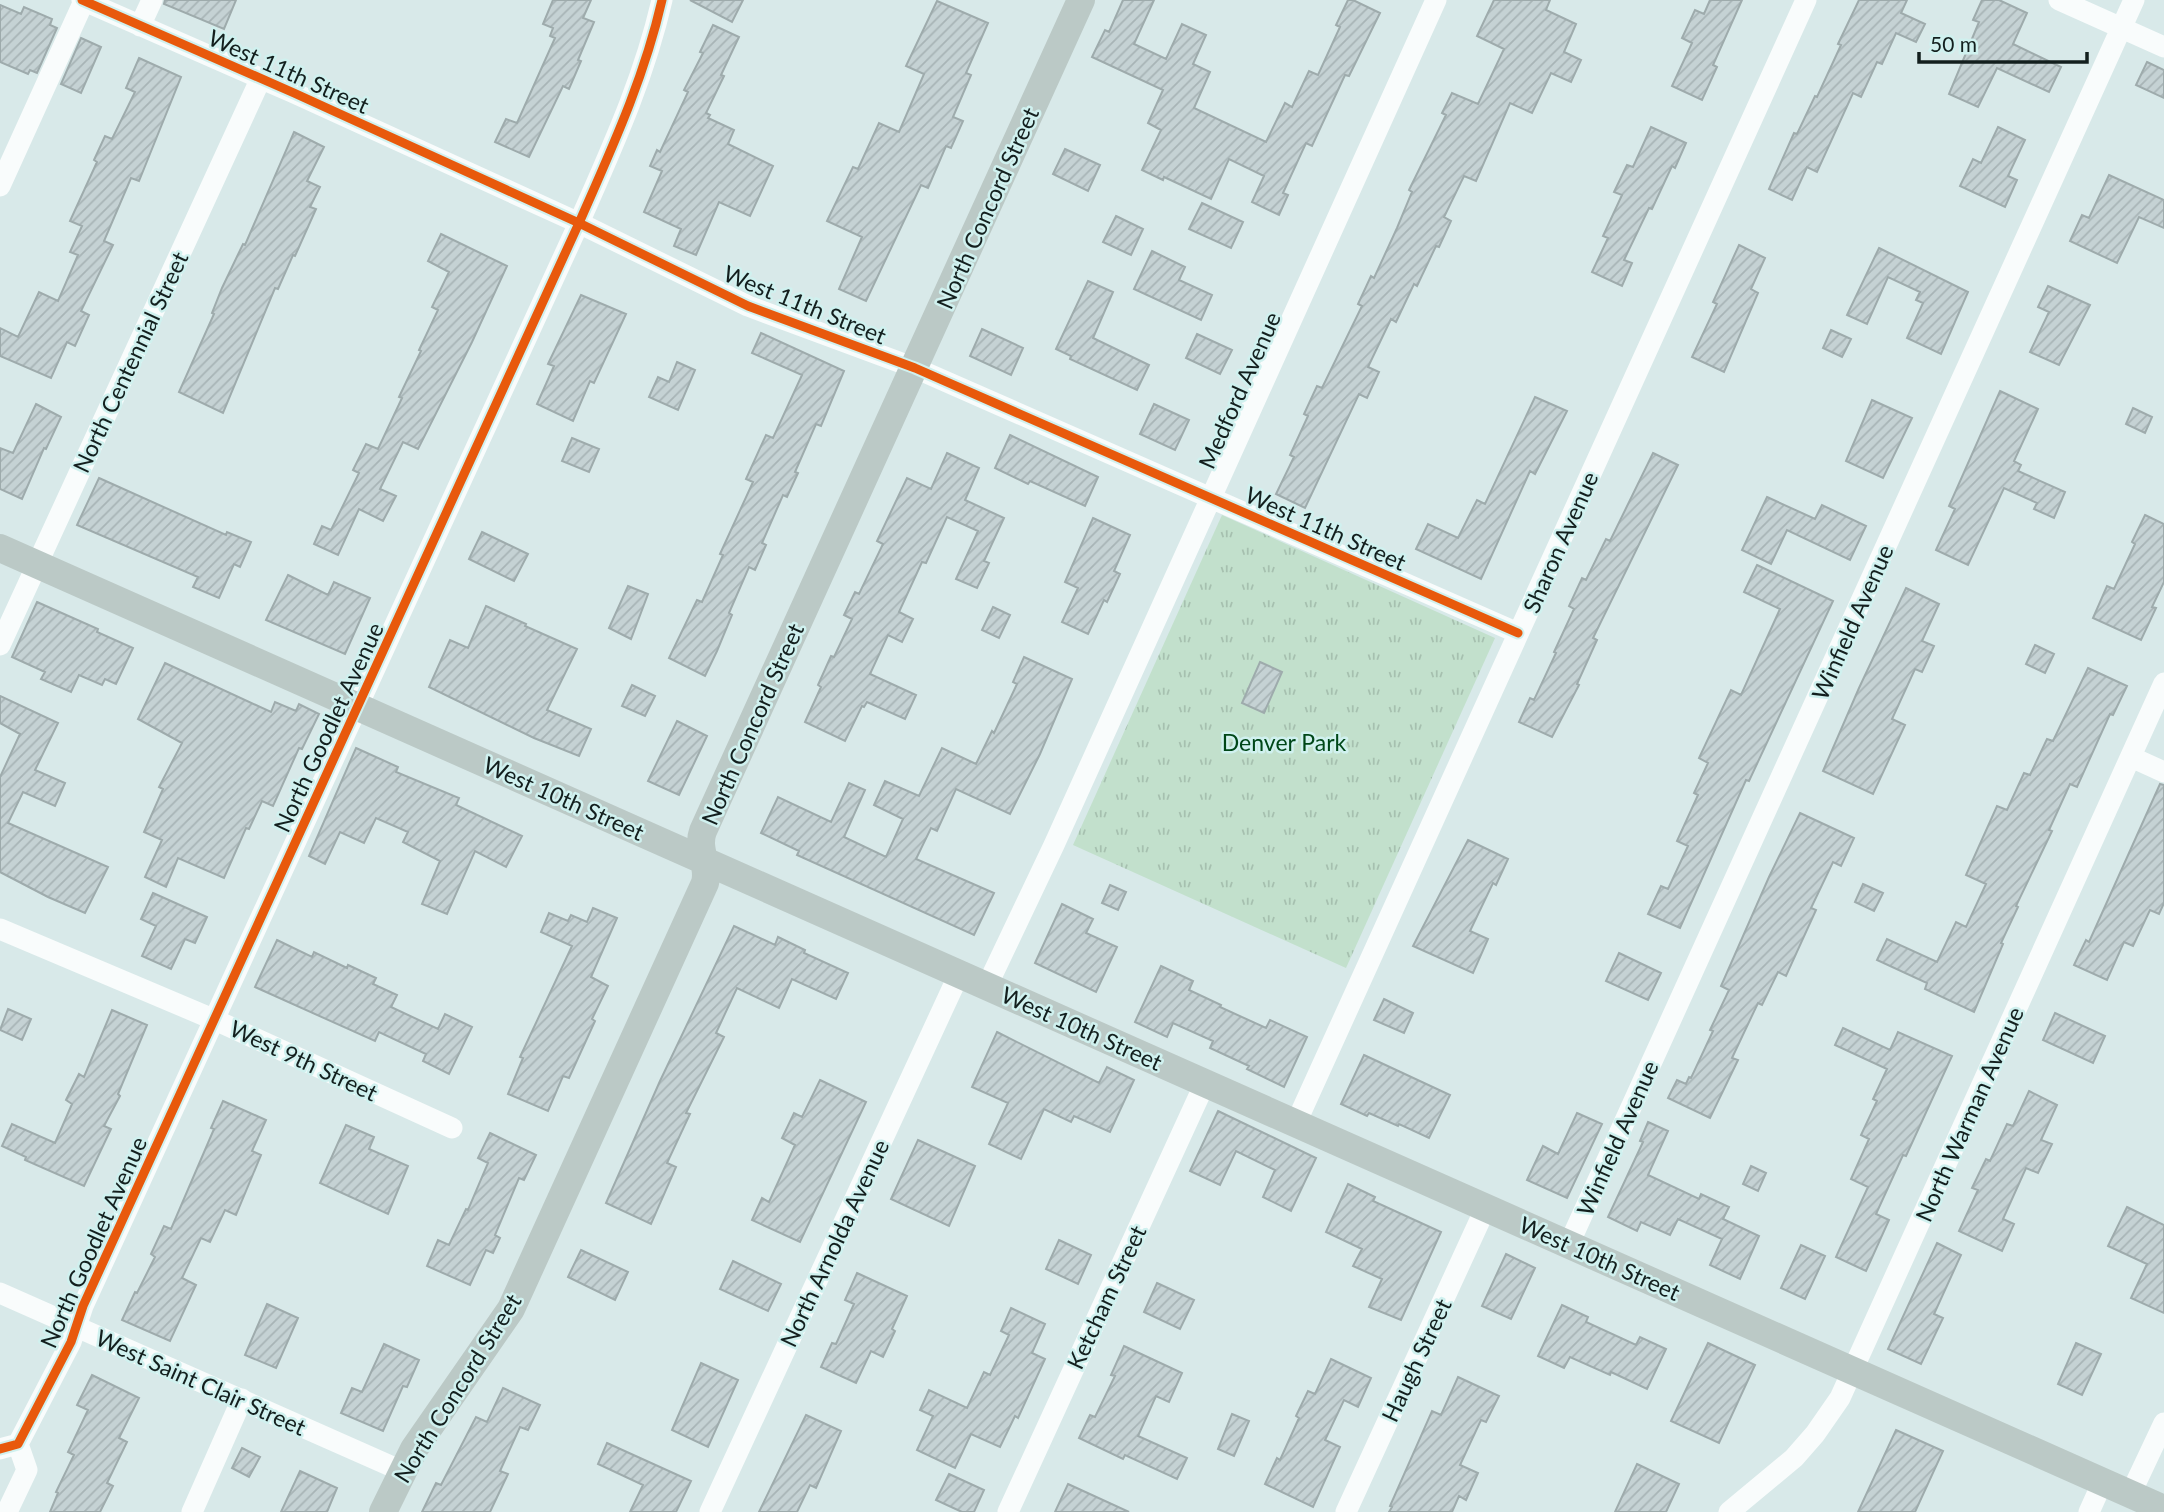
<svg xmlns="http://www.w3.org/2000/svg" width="2164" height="1512" font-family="Lato,sans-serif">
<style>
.park{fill:url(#park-tufts)}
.building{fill:url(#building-hatch);stroke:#9eabac;stroke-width:2}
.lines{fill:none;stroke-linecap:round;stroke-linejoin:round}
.minor{stroke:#f9fcfc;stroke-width:21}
.major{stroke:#bbc9c6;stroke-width:28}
.cycleway-casing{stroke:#d0f1ef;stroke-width:13}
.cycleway{stroke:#e8590c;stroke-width:9}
.labels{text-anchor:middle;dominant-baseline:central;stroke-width:5;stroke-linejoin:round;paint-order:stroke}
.street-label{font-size:23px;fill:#131f1e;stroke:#d0f1ef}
.park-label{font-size:23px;fill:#004718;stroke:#d0f1ef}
</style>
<defs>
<pattern id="park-tufts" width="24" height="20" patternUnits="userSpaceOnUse" patternTransform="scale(1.75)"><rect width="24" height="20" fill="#c2e0cc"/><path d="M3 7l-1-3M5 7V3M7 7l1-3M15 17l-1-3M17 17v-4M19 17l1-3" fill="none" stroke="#a6c0af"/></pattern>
<pattern id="building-hatch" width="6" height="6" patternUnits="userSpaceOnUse" patternTransform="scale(1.75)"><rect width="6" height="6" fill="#c5d2d4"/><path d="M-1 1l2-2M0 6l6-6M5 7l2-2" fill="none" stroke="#a8b4b6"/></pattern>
</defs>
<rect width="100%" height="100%" fill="#d8e9e9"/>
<path class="park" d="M1222,515l273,123 -149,330 -273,-123z"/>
<path class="building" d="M165,0h71l-12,29 -60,-25z
M553,0h38l-8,18 11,4 -16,38 3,1 -12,28 -6,-3 -34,71 -34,-15 11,-23 11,4 38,-85 -5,-2 3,-8 -10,-4z
M690,0h53l-11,22z
M1123,0h31l-20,44 32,15 16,-35 24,11 -13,29 17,8 -16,36 72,34 19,-39 7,4 17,-36 9,4 22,-48 -4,-2 12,-25h5l27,13 -31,63 -4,-1 -33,71 -6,-3 -23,50 5,2 -9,20 -27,-13 12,-26 -35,-17 -18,40 -47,-22 -1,3 -21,-10 19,-40 -13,-7 15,-33 -71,-33 13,-27 4,2z
M1494,0h56l-4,10 30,14 -12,28 17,8 -10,22 -20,-9 -19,40 -22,-10 -34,78 -12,-5 -20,41 7,4 -12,26 -3,-1 -19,40 -3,-2 -18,38 -5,-3 -23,48 11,5 -12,26 -8,-4 -54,114 -29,-14 18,-37 -4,-2 18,-39 -4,-2 13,-28 5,2 40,-82 -4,-2 13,-28 3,2 23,-50 15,-36 -3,-2 37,-75 -4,-2 10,-20 26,11 26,-55 -27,-13z
M1710,0h32l-29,65 4,2 -15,33 -30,-14 20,-43 -10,-5 13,-28 9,4z
M1859,0h48l-6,13 24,11 -9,18 -20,-9 -14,31 -5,-2 -16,35 -8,-4 -36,79 -10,-5 -15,33 -23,-11 25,-56 3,1 18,-38 2,1 24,-52 -3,-1z
M1982,0h17l28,13 -14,31 48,23 -12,25 -52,-24 -19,39 -29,-13 30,-72 -6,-2z
M937,1l51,22 -22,50 5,2 -18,42 10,4 -12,27 -5,-2 -18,42 -7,-3 -55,116 -27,-12 23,-52 -35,-16 26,-54 5,2 21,-46 20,9 25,-58 -18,-8z
M0,5l21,9 3,-7 28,12 -2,6 7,3 -20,45 -7,-3 -2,4 -28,-12z
M713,25l26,12 -18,38 3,1 -18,37 4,2 -2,3 26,12 -6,14 45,22 -23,50 -31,-14 -23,53 -22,-9 7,-17 -37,-17 18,-41 -12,-5 7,-16 3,2 28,-60 -4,-2 19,-37 -3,-1z
M81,38l20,9 -20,46 -20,-9z
M139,58l42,19 -42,104 -8,-3 -27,63 9,4 -32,66 8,4 -14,31 -8,-4 -16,36 -51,-22v-28l18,9 21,-45 19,9 20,-46 -8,-3 12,-26 -12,-5 27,-59 -3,-2 11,-24 7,3 23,-47 -9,-4z
M2147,62l17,8v28l-28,-13z
M1651,127l35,16 -11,25 -3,-2 -20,43 -3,-1 -25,52 8,3 -10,23 -30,-14 16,-34 -5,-2 19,-41 -8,-3 13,-27 6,2z
M1998,127l27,13 -17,36 9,4 -12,27 -45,-21 13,-27 8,4z
M294,132l30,15 -17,34 13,6 -10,20 6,2 -21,47 -2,-1 -15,34 -3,-1 -52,125 -44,-21 35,-78 -2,-1 10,-25 21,-44 2,1z
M1065,149l35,16 -12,26 -35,-17z
M2109,175l55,25v28l-25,-11 -22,46 -47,-22 12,-26 7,3z
M1202,203l41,19 -12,26 -42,-19z
M1116,216l27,13 -12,26 -28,-13z
M441,234l66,32 -35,76 -54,107 -15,-7 -23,47 16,7 -13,25 -24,-12 -21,46 -24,-11 8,-18 9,4 28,-57 -6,-3 13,-26 12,5 24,-51 -3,-1 22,-46 -2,-1 19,-40 -6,-3 17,-35 -21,-11z
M1739,245l26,13 -14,31 7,4 -34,79 -32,-15 25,-53 -4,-2z
M1879,248l89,44 -27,62 -34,-16 16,-35 -7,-3 4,-8 -32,-15 -21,47 -20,-9z
M1152,251l33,16 -6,13 33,15 -11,25 -67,-31z
M1088,281l25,11 -20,46 56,27 -12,25 -67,-31 1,-3 -15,-7z
M2048,286l42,19 -31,60 -29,-13 19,-40 -11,-5z
M581,295l45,19 -32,69 -4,-2 -17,40 -36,-17 17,-38 -6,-2z
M982,329l41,19 -12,27 -41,-19z
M1831,330l20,9 -9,18 -19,-9z
M761,333l83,38 -23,55 -5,-2 -21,48 3,1 -11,24 -4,-2 -21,48 4,2 -11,25 -6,-3 -20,46 3,2 -15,36 -12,25 -36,-18 28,-58 5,2 21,-47 -3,-1 33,-72 -7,-3 20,-44 7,3 29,-63 -50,-22z
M1197,334l35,16 -12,24 -34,-16z
M677,362l18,8 -17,40 -29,-13 9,-20 11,5z
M2000,391l38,18 -24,52 7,4 -3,6 47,21 -11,26 -20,-9 3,-6 -33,-15 -36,77 -32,-15 19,-41 -6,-3z
M1535,397l32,14 -32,63 -5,-3 -49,108 -65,-30 12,-25 30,14 19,-38 8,4z
M1872,400l40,18 -29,60 -37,-17z
M36,404l25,13 -15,32 -2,-1 -22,51 -22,-10v-41l13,5z
M1154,404l35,16 -14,30 -35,-16z
M2133,408l19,9 -7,16 -19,-9z
M1010,435l88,42 -13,29 -55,-25 -2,3 -33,-16z
M572,438l27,11 -10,23 -27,-11z
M947,453l32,15 -14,32 39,18 -20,43 5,2 -12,25 -21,-9 22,-48 -31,-14 -21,46 -4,-1 -23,50 14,7 -11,23 -14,-7 -18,39 46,21 -11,24 -38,-17 -3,5 -2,-1 -17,35 -40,-19 16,-35 -3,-2 13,-29 3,1 18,-38 -8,-4 11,-23 4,2 24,-50 -6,-3 30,-63 24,11z
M1653,453l25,12 -85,173 4,2 -20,44 2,1 -27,52 -33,-15 11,-24 4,2 22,-47 -2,-1 20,-43 -5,-3 13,-28 4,2 20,-41 4,2z
M99,478l127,57 1,-3 24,10 -11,25 -6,-3 -15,34 -26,-11 5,-10 -121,-52z
M1767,497l48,22 7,-14 44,21 -16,34 -63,-30 -16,34 -29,-14z
M2145,515l19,9v58l-12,25 4,1 -15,32 -48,-22 14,-32 7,3 21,-45 -3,-2z
M1093,518l37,17 -16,36 6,3 -13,28 -3,-2 -16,34 -26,-12 16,-34 -13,-6z
M482,532l46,22 -14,27 -45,-22z
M1757,565l76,36 -84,180 -3,-1 -66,148 -32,-14 13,-28 7,3 20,-43 -11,-5 21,-46 -4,-2 14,-30 -9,-5 32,-68 10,5 39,-86 -36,-17z
M288,575l40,20 6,-13 36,16 -25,56 -79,-34z
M628,586l20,8 -17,45 -22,-11z
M1906,588l33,16 -17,37 12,5 -12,26 -7,-3 -23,50 13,6 -32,69 -50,-23 36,-83z
M37,602l61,27 -1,3 36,16 -17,36 -11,-5 -3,6 -23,-10 -8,17 -30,-13 4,-7 -33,-15z
M486,606l40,18 -1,2 52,23 -30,61 44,19 -12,27 -45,-18 -105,-51 21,-47 18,8z
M993,607l17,8 -11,23 -17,-8z
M2035,645l19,9 -9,19 -19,-9z
M1024,657l48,22 -32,75 -30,60 -54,-25 -19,42 -6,-3 -15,31 78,34 -20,42 -177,-80 2,-4 -38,-18 17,-36 53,25 18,-39 16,7 -21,47 42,20 17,-38 -29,-14 11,-24 34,15 23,-48 34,16 16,-33 2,2 23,-49 -4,-2z
M1260,662l22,10 -18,41 -22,-10z
M165,663l106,49 4,-10 21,9 3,-7 20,10 -17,35 -3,-1 -26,58 -11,-5 -13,28 -3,-1 -22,50 -46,-20 -12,29 -21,-10 17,-37 -18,-8 19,-43 -4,-2 23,-44 -44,-24z
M2088,668l39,18 -14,29 -3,-1 -33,73 -7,-3 -21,46 3,1 -36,75 2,1 -17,36 2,1 -29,68 -49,-23 2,-6 -50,-23 10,-21 50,23 19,-40 10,5 20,-43 -20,-9 31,-69 10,4 17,-37 6,2 17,-36 6,2z
M632,685l23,11 -10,20 -23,-10z
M0,696l58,27 -23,47 30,13 -10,23 -32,-14 -15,31 100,44 -23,46 -37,-16 -48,-25v-95l20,-43 -20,-11z
M677,721l30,15 -28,59 -31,-14z
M356,748l42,19 -2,5 63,26 -3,7 66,31 -16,31 -31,-16 -28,63 -25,-10 18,-43 -37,-19 5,-10 -32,-14 -12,25 -24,-11 -15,32 -16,-8z
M2160,784l4,1v118l-5,11 -9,-4 -17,36 -9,-4 -17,38 -33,-15 12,-25 3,2z
M1800,813l54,25 -13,28 -8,-4 -22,46 5,2 -30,66 -8,-4 -16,33 -4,-2 -26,55 6,2 -28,58 -42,-20 9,-18 9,4 3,-7 2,1 22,-47 -3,-1 19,-40 -8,-4 48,-109z
M1468,840l40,19 -12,26 -3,-2 -23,48 18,8 -15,34 -60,-27z
M1863,884l20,9 -9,18 -19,-9z
M1110,885l16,7 -8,18 -16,-7z
M153,893l54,24 -12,26 -10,-4 -14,30 -29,-13 14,-30 -15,-7z
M1062,904l31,15 -7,14 31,14 -21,45 -61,-29z
M593,908l24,10 -26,59 17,9 -16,33 3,2 -26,57 -6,-2 -15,35 -40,-17 15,-36 -3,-1 52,-111 -31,-14 8,-19 19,8 3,-6 16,7z
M734,926l41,19 3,-8 27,13 -1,3 44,20 -12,26 -44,-20 -13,29 -42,-20 -21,45 8,4 -38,76 4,1 -23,49 9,4 -25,57 -45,-21 54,-122z
M277,940l35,17 2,-5 33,16 1,-3 28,13 -3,6 24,11 -6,12 47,22 7,-15 27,13 -23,47 -26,-13 3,-7 -47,-22 -4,9 -120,-54z
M1619,953l42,20 -13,27 -42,-19z
M1161,966l32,15 -4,9 32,15 -1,2 46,21 4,-8 37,17 -23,50 -37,-18 2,-3 -39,-18 3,-7 -40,-18 -6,14 -32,-15z
M1384,999l29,14 -9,20 -30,-13z
M8,1009l23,10 -9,21 -22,-10z
M112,1010l35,15 -29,69 2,2 -16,30 7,3 -27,57 -59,-26 1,-3 -24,-11 10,-22 43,19 17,-39 -6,-4 13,-26 5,3z
M2055,1013l50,23 -12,27 -50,-23z
M1843,1028l47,22 8,-18 54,24 -46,100 -3,-1 -27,59 13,6 -23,51 -30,-14 32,-70 -17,-8 18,-40 -8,-4 16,-34 -4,-2 14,-30 -52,-24z
M997,1032l102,51 8,-16 27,13 -24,52 -36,-16 -3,6 -27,-13 -23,50 -32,-15 19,-41 -36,-16z
M1364,1055l86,40 -21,43 -30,-14 -1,2 -29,-13 -2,3 -26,-12z
M820,1080l46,22 -66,140 -48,-22 10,-22 7,4 26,-57 -13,-7 12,-25 8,4z
M2029,1091l28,14 -16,35 11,4 -14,29 -12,-5 -23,51 11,5 -12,27 -43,-20 19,-41 -6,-2 14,-29 4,2 17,-37 6,2z
M223,1101l43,19 -14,31 9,4 -25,60 -11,-5 -15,32 -9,-4 -19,40 14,7 -26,56 -48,-21 13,-28 2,1 18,-36 -4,-3 13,-28 7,3 43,-100 -3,-1z
M1218,1111l98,47 -25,53 -28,-14 12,-27 -39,-19 -16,34 -30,-14z
M1577,1113l25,11 -35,74 -40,-18 16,-34 15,8z
M1648,1122l20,9 -20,44 51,24 2,-5 28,13 -6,12 36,17 -19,43 -30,-14 12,-26 -44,-20 -8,16 -29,-13 -4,9 -29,-14 35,-75 -3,-1z
M346,1125l28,12 -5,12 39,17 -20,48 -68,-31z
M490,1133l46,22 -12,25 -5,-2 -24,57 5,3 -7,15 -7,-3 -16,35 -43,-19 11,-26 11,5 17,-36 2,1 20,-47 -10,-5z
M918,1140l57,26 -26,60 -58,-27z
M1751,1166l15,7 -8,18 -15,-7z
M1348,1184l27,13 -2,4 68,31 -40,88 -32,-13 13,-28 -29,-13 9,-17 -36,-17z
M2127,1207l37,18v88l-33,-15 16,-34 -39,-18z
M1059,1240l32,15 -13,29 -32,-15z
M1937,1243l24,12 -27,59 9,4 -22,46 -33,-15z
M1801,1245l24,11 -20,43 -24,-11z
M581,1250l47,22 -13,28 -47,-23z
M1506,1254l29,14 -24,51 -29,-13z
M733,1261l48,23 -13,27 -48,-22z
M857,1273l50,23 -15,33 3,2 -12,26 -12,-6 -15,32 -35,-16 11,-24 4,1 18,-40 -9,-4z
M1157,1283l37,17 -14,29 -36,-17z
M267,1304l31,14 -22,50 -31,-13z
M1562,1305l26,12 -2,5 50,23 4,-8 26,12 -19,40 -36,-17 -1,3 -40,-18 -6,11 -26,-12z
M1011,1308l34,16 -13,29 13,6 -27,59 -3,-2 -15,31 -29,-13 -16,34 -38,-18 16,-34 -13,-6 9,-20 38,18 17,-36 6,3 19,-40 -8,-4z
M1708,1343l47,22 -36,78 -48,-22z
M2076,1343l25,11 -19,41 -24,-11z
M384,1344l35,16 -12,27 -4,-1 -20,45 -42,-18 11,-25 10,4z
M1124,1346l58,27 -13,29 -13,-6 -18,40 49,22 -10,21 -52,-24 -2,4 -44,-21 11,-23 5,2 20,-41 -4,-1z
M1331,1359l40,19 -13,29 -14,-7 -19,40 15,7 -27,60 -48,-23 12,-26 3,2 19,-42 -3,-2 12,-25 7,3z
M701,1363l37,17 -30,67 -36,-17z
M92,1375l47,23 -20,40 8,4 -20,41 6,3 -13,26h-50l8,-19 -2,-1 18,-37 -6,-3 20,-42 -11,-5z
M1458,1377l41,19 -13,26 -5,-2 -21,45 18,8 -12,27 -7,-4 -7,16h-63l3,-5 -2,-1 42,-95 9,4z
M503,1388l37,17 -12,25 -8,-3 -20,44 8,3 -18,38h-68l14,-29 5,2 35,-68 11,5z
M1232,1414l17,7 -15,35 -16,-7z
M806,1415l35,16 -25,57 -6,-3 -13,27h-38z
M1896,1430l47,21 -28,61h-57z
M607,1443l84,38 -15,31h-46l13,-27 -45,-21z
M242,1448l18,9 -11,20 -17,-9z
M1637,1464l42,20 -13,28h-51z
M300,1471l37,17 -10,24h-46z
M949,1474l35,16 -10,22h-12l-26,-12z
M1068,1484l61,28h-74z"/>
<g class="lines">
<path class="minor" d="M82,0l212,93 285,130 169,83 167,62 603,265
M2059,0l105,47
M140,26l12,-26
M0,186l84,-185
M0,645l261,-567
M2131,757l33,15
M0,929l215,91 237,108
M987,986l67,-141 382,-845
M1296,1123l510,-1123
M1569,1244l565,-1244
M0,1293l402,178
M0,1449l18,-5 53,-102 12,-36 496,-1083c32,-73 65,-144 83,-223
M2131,1493l33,-70
M7,1512l20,-42 -9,-26
M192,1512l50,-113
M710,1512l249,-538
M1008,1512l197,-429
M1346,1512l140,-305
M1729,1512l65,-54 21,-24 25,-36 324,-715
M2089,1512l14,-31"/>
<path class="major" d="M0,548l2164,961
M383,1512l31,-63 97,-140 194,-426c5,-18 -9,-33 -2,-52l378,-831"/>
<g class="cycleway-casing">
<path id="cycleway" d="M82,0l212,93 285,130 169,83 167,62 603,265
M0,1449l18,-5 53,-102 12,-36 496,-1083c32,-73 65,-144 83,-223"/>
</g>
<use href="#cycleway" class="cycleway"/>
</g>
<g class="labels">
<g class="street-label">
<text transform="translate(289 71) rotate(24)">West 11th Street</text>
<text transform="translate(987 208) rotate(-66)">North Concord Street</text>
<text transform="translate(805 304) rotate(22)">West 11th Street</text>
<text transform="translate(130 362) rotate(-65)">North Centennial Street</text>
<text transform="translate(1239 390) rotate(-66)">Medford Avenue</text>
<text transform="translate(1326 528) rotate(24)">West 11th Street</text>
<text transform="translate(1560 542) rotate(-66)">Sharon Avenue</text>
<text transform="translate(1852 622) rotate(-66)">Winfield Avenue</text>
<text transform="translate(752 724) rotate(-66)">North Concord Street</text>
<text transform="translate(328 727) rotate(-65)">North Goodlet Avenue</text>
<text transform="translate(564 798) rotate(24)">West 10th Street</text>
<text transform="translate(1082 1028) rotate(24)">West 10th Street</text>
<text transform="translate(304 1060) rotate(25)">West 9th Street</text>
<text transform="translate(1969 1114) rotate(-66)">North Warman Avenue</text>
<text transform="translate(1617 1138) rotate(-66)">Winfield Avenue</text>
<text transform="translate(93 1242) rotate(-66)">North Goodlet Avenue</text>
<text transform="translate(834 1243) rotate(-65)">North Arnolda Avenue</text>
<text transform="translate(1600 1258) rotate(24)">West 10th Street</text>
<text transform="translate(1106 1297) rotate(-65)">Ketcham Street</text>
<text transform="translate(1416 1360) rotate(-65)">Haugh Street</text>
<text transform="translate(201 1382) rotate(24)">West Saint Clair Street</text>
<text transform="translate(457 1388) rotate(-58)">North Concord Street</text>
</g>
<g class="park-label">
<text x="1284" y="742">Denver Park</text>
</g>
</g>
<path d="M1919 52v10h168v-10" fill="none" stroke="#131f1e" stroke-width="3.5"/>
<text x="1930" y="52" font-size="21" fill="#131f1e" stroke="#d0f1ef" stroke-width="5" paint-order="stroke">50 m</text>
</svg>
